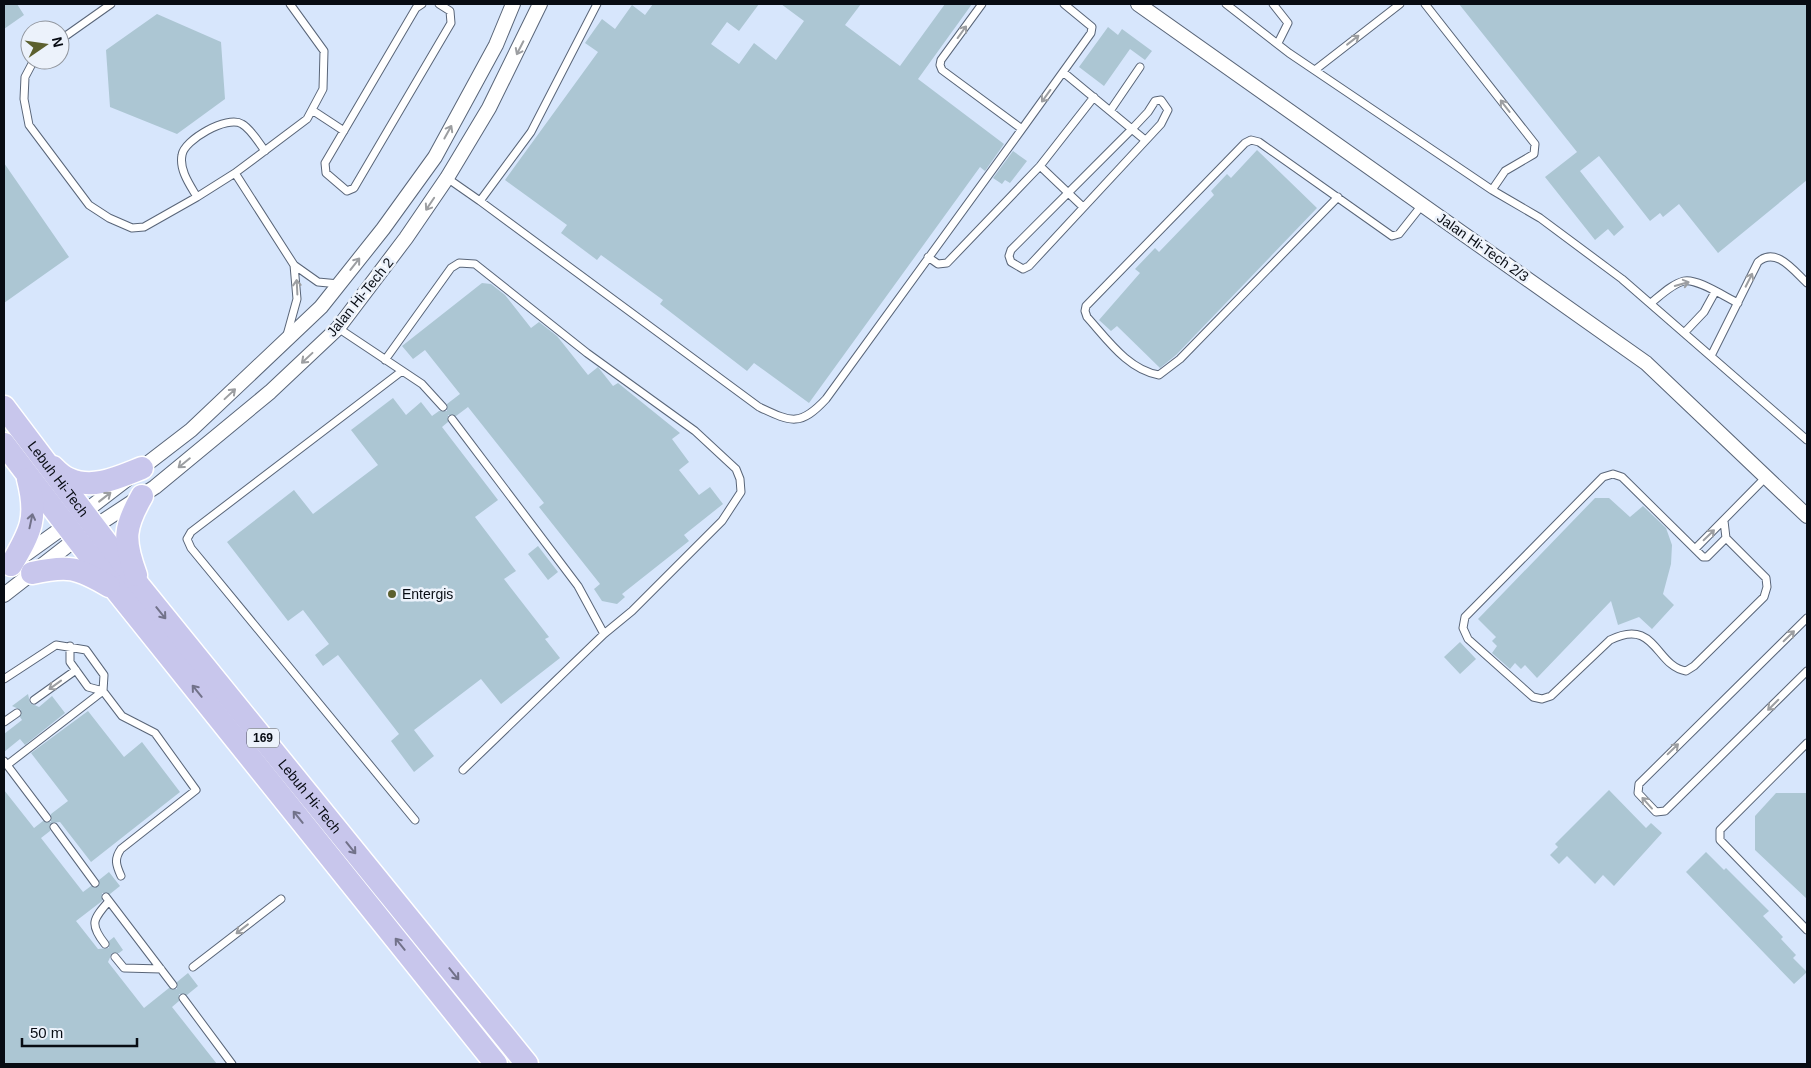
<svg xmlns="http://www.w3.org/2000/svg" width="1811" height="1068" font-family="Arial,sans-serif">
<style>
.building{fill:#acc6d3}
.lines{fill:none;stroke-linecap:round;stroke-linejoin:round}
.service-casing{stroke:#596578;stroke-width:9}
.minor-casing{stroke:#596578;stroke-width:16}
.primary-casing{stroke:#fff;stroke-width:25}
.service{stroke:#fff;stroke-width:7}
.minor{stroke:#fff;stroke-width:14}
.primary{stroke:#c8c6ec;stroke-width:22}
.oneway{stroke:#9c9ea1}
.oneway2{stroke:#72728a}
.poi-dot{fill:#5c602e;stroke:#ecf2fb;stroke-width:2}
.labels{text-anchor:middle;dominant-baseline:central;stroke-width:5;stroke-linejoin:round;paint-order:stroke}
.shield{fill:#ecf2fb;stroke:#4c5159;stroke-width:1}
.shield-label{font-size:12px;font-weight:bold;fill:#080c13}
.street-label{font-size:14px;fill:#080c13;stroke:#ecf2fb}
.poi-label{font-size:14px;fill:#080c13;stroke:#ecf2fb;text-anchor:start}
</style>
<rect width="100%" height="100%" fill="#d7e6fc"/>
<path class="building" d="M4,4h13l7,11 -20,14z
M653,4h106l-20,27 -12,-9 -16,22 28,20 15,-21 22,17 28,-39 -23,-17h80l-16,21 55,41 45,-62h27l-54,75 86,65 -19,27 -5,-4 -171,236 -55,-40 -7,8 -87,-67 3,-4 -62,-45 -4,5 -36,-27 6,-8 -62,-45 93,-128 -13,-9 17,-24 13,10 17,-24 13,10z
M1459,4h348v176l-89,73 -39,-49 -16,13 -3,-4 -10,8 -51,-65 -19,15 44,56 -10,9 -6,-7 -13,11 -50,-63 32,-25z
M157,14l64,28 4,57 -48,35 -67,-27 -4,-57z
M1108,27l10,8 4,-6 30,22 -7,9 -15,-11 -26,37 -25,-19z
M1257,150l60,58 -141,147 -16,13 -43,-42 -6,5 -12,-11 41,-47 -5,-4 20,-21 4,4 55,-57 -3,-4 16,-17 4,4z
M1013,151l14,10 -17,22 -5,-3 -3,4 -9,-6z
M4,163l65,94 -65,46z
M482,283l9,1 14,11 26,33 8,-6 18,14 31,39 10,-8 15,19 5,-3 62,50 -8,6 17,23 -10,8 20,25 11,-8 13,17 -39,31 5,6 -67,53 3,3 -8,7 -15,-3 -8,-12 6,-5 -61,-77 5,-4 -76,-96 -12,9 -8,-1v7l-6,5 56,73 -23,17 41,54 -12,8 45,58 -4,2 15,19 -59,46 -20,-25 -67,51 20,26 -20,16 -23,-31 8,-7 -61,-79 -15,11 -8,-11 14,-11 -26,-34 -15,11 -61,-79 67,-52 19,24 65,-49 -27,-35 42,-32 13,17 15,-13 11,14 7,-5h8v-7l13,-10 -35,-44 -12,9 -11,-13z
M1595,498h14l21,19 13,-11 23,22 6,17 -1,19 -8,30 11,11 -22,24 -13,-12 -21,8 -7,-24 -74,77 -12,-13 -4,4 -6,-6 -5,6 -18,-16 5,-7 -5,-5 4,-4 -18,-18z
M538,546l20,26 -10,8 -20,-26z
M1460,642l16,17 -16,15 -16,-17z
M28,694l2,9 9,4 13,-11 13,17 -40,32 -5,-6 -16,13v-18l18,-14 -2,-3 1,-7 -9,-4z
M88,711l36,46 18,-15 38,50 -89,70 -31,-40 -9,1 -1,8 -9,7 42,54 8,-6 7,1 1,-7 10,-8 11,14 -10,8 -8,-1v8l-26,20 22,28 11,-1v-7l5,-4 9,13 -4,3h-7l-4,9 36,46 25,-20 8,1v-7l11,-9 10,13 -11,9 -8,-1v7l-7,6 45,57h-213v-274l30,38 9,-7 8,1v-8l17,-13 -37,-48z
M1609,790l37,38 5,-5 11,10 -48,53 -11,-11 -8,9 -28,-28 -8,8 -9,-9 8,-8 -3,-3z
M1776,793h31v106l-52,-49v-34z
M1706,852l18,18 2,-2 43,43 -6,5 20,21 -2,2 15,16 -3,3 14,14 -13,12 -108,-112z"/>
<g class="lines">
<g class="service-casing">
<path id="service" d="M422,4l-6,4 -91,155 1,10 21,18 7,-3 97,-165 -1,-12 -11,-7
M982,4l-41,56 -1,5 2,5 80,59 69,-96 1,-6 -28,-23
M1226,4l63,49 203,137 48,28 82,61 185,161
M1273,4l15,19 -10,20
M1425,4l110,140 -1,10 -29,17 -13,19
M60,40l51,-36
M34,60l-9,17 -1,22 5,26 60,80 20,13 23,10 12,-1 53,-30 38,-24 72,-54 16,-30 1,-38 -34,-47
M1315,70l85,-66
M1063,72l82,68
M1161,100l7,10 -7,14 -132,142 -6,3 -12,-7 -2,-6 2,-6 121,-121 16,-17 7,-11z
M312,110l32,21
M1110,111l30,-44
M1040,166l43,41
M235,173l59,92 24,17 21,2
M447,178l33,23 279,206c32,15 41,20 67,-8l196,-270
M197,197c-7,-12 -18,-27 -15,-42 2,-15 45,-40 60,-31 9,5 17,19 23,27
M1338,197l-158,162 -21,16c-31,-5 -52,-36 -72,-58l-2,-6 1,-5 159,-163 6,-3 8,2 133,94 7,-2 23,-29
M480,201l51,-69 66,-128
M928,257l10,7 9,-1 93,-97 54,-69
M1651,303c10,-8 21,-19 33,-22 13,-3 41,16 54,22
M338,328l84,56 21,23
M1685,332l19,-20 11,-20
M287,335l10,-36 -3,-34
M1712,354l46,-92c18,-16 36,9 49,21
M385,360l66,-92 8,-5 16,1 112,89 108,78 41,38 4,10 1,13 -19,29 -90,90 -28,23 -141,136
M402,371l-211,161 -4,7 4,9 224,272
M452,419l126,167 26,48
M1724,521l2,17 40,40 1,9 -3,10 -70,69 -8,5c-31,-5 -30,-54 -76,-31l-59,56 -9,3 -9,-2 -65,-58 -5,-11 2,-11 138,-140 10,-3 9,3 81,80h4l19,-19
M1695,549l71,-72
M1807,618l-168,166 -1,9 18,19 9,-1 142,-140
M70,646v16l18,25 15,4 19,25 33,17 41,57 -75,59c-7,10 -5,16 0,27
M4,679l52,-34 30,5 18,25 -1,16 -96,74
M34,700l42,-30
M4,722l13,-9
M1807,743l-87,87v10l87,90
M4,761l43,57
M54,827l41,56
M106,897l67,88
M105,944c-16,-20 -12,-25 4,-43
M115,957l9,11 37,1
M193,967l88,-68
M183,998l49,66"/>
</g>
<g class="minor-casing">
<path id="minor" d="M1138,4l508,359 161,153
M19,559l64,-46 108,-83 130,-123 62,-78 52,-72 61,-112 17,-41
M4,595l72,-56 79,-52 115,-95 68,-64 68,-90 41,-60 42,-70 51,-104"/>
</g>
<g class="primary-casing">
<g id="primary">
<path id="s1" d="M4,407l136,180 387,477"/>
<path d="M4,444l112,146 380,474"/>
<path d="M53,467c4,4 10,10 16,12 24,11 50,-2 73,-11"/>
<path d="M11,565c20,-34 27,-47 17,-86"/>
<path d="M32,573c36,-8 45,-6 77,13"/>
<path d="M136,575c-13,-35 -12,-48 6,-79"/>
</g>
</g>
<use href="#service" class="service"/>
<use href="#minor" class="minor"/>
<use href="#primary" class="primary"/>
</g>
<defs><path id="oneway-shaft" d="M-6 0H5M1.5-3L5.5 0L1.5 3" fill="none" stroke-width="1.6" stroke-linecap="round" stroke-linejoin="round" transform="scale(1.25)"/></defs>
<g class="oneway">
<use href="#oneway-shaft" transform="translate(962 32) rotate(-54)"/>
<use href="#oneway-shaft" transform="translate(1353 40) rotate(-38)"/>
<use href="#oneway-shaft" transform="translate(520 48) rotate(117)"/>
<use href="#oneway-shaft" transform="translate(1046 96) rotate(126)"/>
<use href="#oneway-shaft" transform="translate(1505 106) rotate(-128)"/>
<use href="#oneway-shaft" transform="translate(448 132) rotate(-61)"/>
<use href="#oneway-shaft" transform="translate(430 204) rotate(124)"/>
<use href="#oneway-shaft" transform="translate(355 264) rotate(-52)"/>
<use href="#oneway-shaft" transform="translate(1749 280) rotate(-63)"/>
<use href="#oneway-shaft" transform="translate(1682 284) rotate(-16)"/>
<use href="#oneway-shaft" transform="translate(297 287) rotate(-93)"/>
<use href="#oneway-shaft" transform="translate(307 358) rotate(137)"/>
<use href="#oneway-shaft" transform="translate(230 394) rotate(-43)"/>
<use href="#oneway-shaft" transform="translate(184 463) rotate(141)"/>
<use href="#oneway-shaft" transform="translate(105 497) rotate(-38)"/>
<use href="#oneway-shaft" transform="translate(1709 535) rotate(-44)"/>
<use href="#oneway-shaft" transform="translate(1789 636) rotate(-44)"/>
<use href="#oneway-shaft" transform="translate(55 685) rotate(144)"/>
<use href="#oneway-shaft" transform="translate(1773 705) rotate(135)"/>
<use href="#oneway-shaft" transform="translate(1673 749) rotate(-44)"/>
<use href="#oneway-shaft" transform="translate(1647 803) rotate(-132)"/>
<use href="#oneway-shaft" transform="translate(242 929) rotate(142)"/>
</g>
<g class="oneway2">
<use href="#oneway-shaft" transform="translate(31 521) rotate(-78)"/>
<use href="#oneway-shaft" transform="translate(161 613) rotate(51)"/>
<use href="#oneway-shaft" transform="translate(197 691) rotate(-129)"/>
<use href="#oneway-shaft" transform="translate(298 817) rotate(-129)"/>
<use href="#oneway-shaft" transform="translate(351 848) rotate(51)"/>
<use href="#oneway-shaft" transform="translate(400 944) rotate(-129)"/>
<use href="#oneway-shaft" transform="translate(454 974) rotate(51)"/>
</g>
<circle class="poi-dot" cx="392" cy="594" r="5"/>
<g class="labels">
<rect class="shield" x="247" y="728.5" width="32" height="19" rx="4"/>
<g class="shield-label">
<text x="263" y="738">169</text>
</g>
<g class="street-label">
<text transform="translate(1483 247) rotate(35)">Jalan Hi-Tech 2/3</text>
<text transform="translate(360 297) rotate(-51)">Jalan Hi-Tech 2</text>
<text stroke="none"><textPath href="#s1" startOffset="90">Lebuh Hi-Tech</textPath></text>
<text stroke="none"><textPath href="#s1" startOffset="495">Lebuh Hi-Tech</textPath></text>
</g>
<g class="poi-label">
<text x="402" y="594">Entergis</text>
</g>
</g>
<rect width="1811" height="1068" fill="none" stroke="#080c13" stroke-width="10"/>
<g transform="translate(45 45) rotate(77)"><circle r="24" fill="#ecf2fb" stroke="#91969e"/>
<path d="M0-4L9 19L0 12L-9 19Z" fill="#5c602e"/>
<text y="-8" font-size="14" font-weight="bold" text-anchor="middle" fill="#080c13">N</text>
</g>
<path d="M22 1038v8h115v-8" fill="none" stroke="#080c13" stroke-width="2.5"/>
<text x="30" y="1038" font-size="15" fill="#080c13" stroke="#ecf2fb" stroke-width="4" paint-order="stroke">50 m</text>
</svg>
